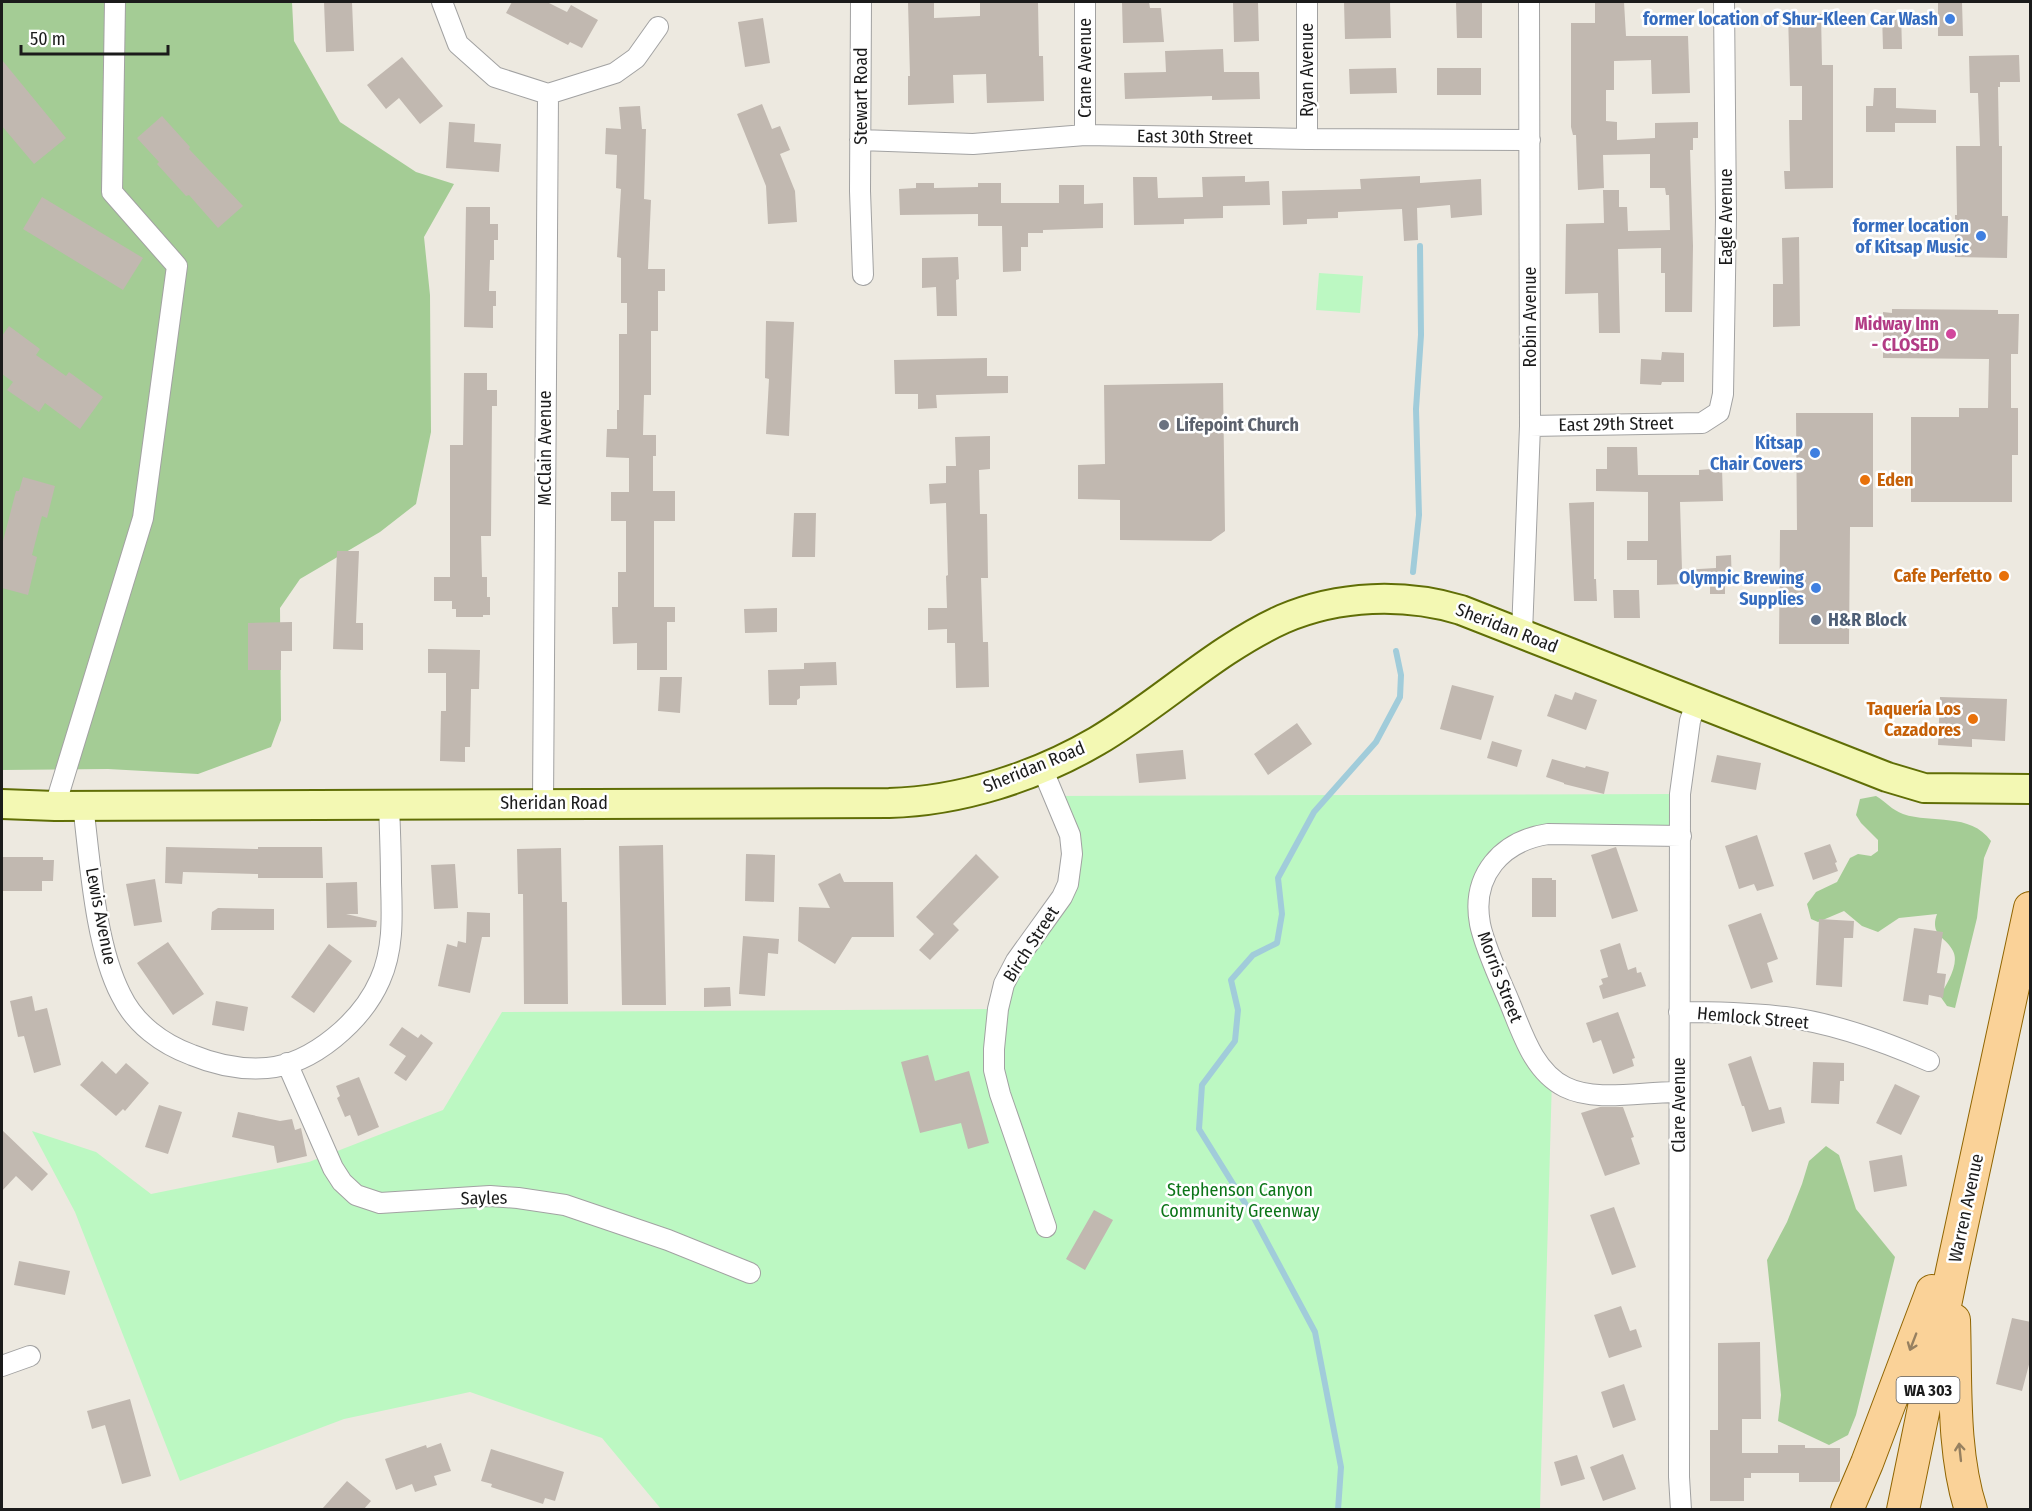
<svg xmlns="http://www.w3.org/2000/svg" width="2032" height="1511" font-family="'Fira Sans Condensed',sans-serif">
<style>
.forest{fill:#a4cc95}
.park{fill:#bcf8c2}
.lines{fill:none;stroke-linecap:round;stroke-linejoin:round}
.stream{stroke:#a1ccda;stroke-width:6}
.building{fill:#c1b8b0}
.street-casing{stroke:#a2a2a2;stroke-width:22}
.secondary-casing{stroke:#606e06;stroke-width:32}
.primary-casing{stroke:#906502;stroke-width:34}
.street{stroke:#fff;stroke-width:20}
.secondary{stroke:#f3f8b3;stroke-width:28}
.primary{stroke:#fad298;stroke-width:32}
.oneway{stroke:#968060}
.shop-dot{fill:#3f7fe0;stroke:#fff;stroke-width:2}
.hotel-dot{fill:#d1479c;stroke:#fff;stroke-width:2}
.worship-dot{fill:#6b7280;stroke:#fff;stroke-width:2}
.food-dot{fill:#e8710a;stroke:#fff;stroke-width:2}
.service-dot{fill:#5c6f8a;stroke:#fff;stroke-width:2}
.labels{text-anchor:middle;dominant-baseline:central;stroke-width:5;stroke-linejoin:round;paint-order:stroke}
.shield{fill:#fff;stroke:#5f5f5f;stroke-width:1.5}
.shield-label{font-size:16px;font-weight:bold;fill:#1b1b1b}
.shop-label{font-size:18px;font-weight:bold;fill:#366cbe;stroke:#fff;text-anchor:end}
.street-label{font-size:18px;fill:#1b1b1b;stroke:#fff}
.hotel-label{font-size:18px;font-weight:bold;fill:#b23c85;stroke:#fff;text-anchor:end}
.worship-label{font-size:18px;font-weight:bold;fill:#5b616d;stroke:#fff;text-anchor:start}
.food-label{font-size:18px;font-weight:bold;fill:#c56008;stroke:#fff;text-anchor:end}
.service-label{font-size:18px;font-weight:bold;fill:#4e5e75;stroke:#fff;text-anchor:start}
.park-label{font-size:18px;fill:#0c7518;stroke:#fff}
</style>
<rect width="100%" height="100%" fill="#ede9e0"/>
<path class="forest" d="M2,2h290l2,39 46,81 76,50 38,12 -30,53 6,58 1,137 -15,72 -36,28 -80,47 -20,29 1,112 -10,27 -73,27 -90,-5 -106,1z
M1876,796c10,6 16,14 27,18 29,10 67,-2 88,27l-7,17 -7,60 -22,90 -8,-2 -7,-10c6,-11 20,-32 13,-45 -6,-14 -24,-15 -16,-37l-38,4 -21,14 -16,-6 -18,-15 -26,11 -7,-3 -4,-15 9,-12 21,-10 13,-24 8,-4 13,2 7,-5v-11l-17,-17 -5,-8 4,-16z
M1826,1146l13,9 17,54 39,48 -39,158 -8,20 -19,10 -51,-24 3,-26 -14,-135 20,-38 15,-38 7,-23z"/>
<path class="park" d="M1319,273l44,3 -3,37 -44,-3z
M1680,794l1,42 -133,-2 -41,14 -29,59 74,171 -12,431h-879l-59,-71 -132,-46 -126,27 -164,62 -105,-269 -43,-81 64,21 55,42 158,-32 134,-52 59,-98 496,-3 70,-125 -14,-88z"/>
<g class="lines">
<path class="stream" d="M1413,572l6,-57 -3,-106 5,-74 -1,-89
M1338,1510l3,-43 -26,-135 -62,-116 -54,-87 3,-44 33,-44 3,-31 -7,-30 22,-25 24,-12 5,-29 -4,-36 36,-66 62,-70 24,-45 1,-22 -5,-24"/>
</g>
<path class="building" d="M324,2h28l2,49 -28,1z
M512,2h35l20,10 4,-7 27,15 -16,28 -12,-6 -2,3 -62,-32z
M908,2h26v16l46,-2v-14h58l1,54h4l1,45 -57,2 -1,-29 -33,1 1,28 -46,2v-29h2z
M1122,2h27l1,6h11l3,34 -41,1z
M1233,2h25l1,39 -25,1z
M1344,2h46l1,36 -46,1z
M1456,2h26v36h-25z
M1595,2h29l2,34h62l2,57 -38,1 -1,-34 -37,1v29h-8v31l11,1v18l38,-2v-15l43,-1v16h-5v12h-3l3,96 -1,66h-27v-39h-4v-25l-43,1 2,84h-21l-1,-40 -33,1 1,-70 38,-1 -1,-33h16v17h8l1,24 42,-1 -1,-35h-3l-1,-7h-15v-34l-47,1 1,33 -26,2 -2,-55h-3l-2,-8v-104h24z
M1938,2h24l1,34h-25z
M1901,12l1,37h-19l-1,-36z
M1788,14h33l1,51h11v123l-48,1 -1,-18h6l-1,-51h13v-34h-12z
M763,18l7,45 -25,4 -7,-45z
M1223,49l1,23h35l1,27 -48,1v-4l-87,3 -1,-26 42,-1 -1,-21z
M2019,55l1,27h-20v5h-2l1,59h3v70h6l-1,42 -52,-1v-42h2l-1,-69h24l-2,-53h-8l-1,-37z
M402,57l41,49 -23,18 -21,-26 -13,11 -19,-24z
M2,60l64,78 -32,26 -32,-38z
M1396,68l1,25 -47,1 -1,-25z
M1437,68h44v27h-44z
M1874,88h22v20l40,2v13h-41v9h-29v-26h7z
M762,104l10,25 8,-3 10,24 -10,4 15,37 2,31 -29,2 -2,-38 -29,-72z
M640,106l2,23h4l-2,70 7,1 -3,69h17v22h-7v40h-7v64h-7l-1,40h13v21h-3v35h22v30h-21v86h21v15h-8v48h-30v-27l-24,1 -1,-37h6v-35h8v-51h-15v-29h18v-34l-23,-1 1,-28h10v-19h2v-76h8v-31h-6v-45l-4,-1 4,-68 -5,-1 1,-33 -12,-1 1,-26 15,1 -2,-22z
M162,116l28,31 -1,2 54,57 -25,22 -29,-33 -3,1 -29,-32 2,-2 -22,-24z
M449,122l26,2 -1,18 27,2 -2,28 -53,-4z
M1245,176v6l24,-1 1,24 -47,1v12l-39,1v5l-50,1 -1,-48h24l1,21 45,-1 -1,-20z
M1420,176v7l61,-4 1,36 -31,3 -1,-13 -33,3 1,32 -14,1 -2,-32 -64,3v6l-31,1v5l-24,1 -1,-34 79,-2 -1,-10z
M916,183h18v5l44,-1v-4h23v20h58v-18h25v19l19,-1v25l-60,2v3h-15v14h-7v24l-18,1 -1,-46h-24v-12l-78,1 -1,-26 17,-1z
M42,197l101,61 -20,32 -100,-61z
M466,207h24v17h8v16h-4v20h-4l-1,31h7v15h-3v22l-29,-1z
M1799,237l1,89 -27,1v-43h10l-1,-46z
M958,257l1,22 -3,1 1,36h-20l-1,-29 -14,1v-30z
M1892,309l106,1v4h21l-1,40h-7v54h7v47h-6v47h-101v-85h48v-9h29l1,-49 -106,-1v-46l9,1z
M766,321l28,1 -5,114 -23,-2 3,-55 -4,-1z
M9,326l31,23 -4,6 30,21 3,-4 34,25 -23,32 -35,-26 -6,9 -32,-22 6,-8 -11,-8v-38z
M1662,352l22,1v29h-22l-1,3 -21,-1 1,-25 20,1z
M987,358v18h21v17l-72,2 1,13 -19,1v-15h-23l-1,-34z
M464,373h23v17h10v16h-5l-1,130h-10l1,41h5v20h3v18h-7v2h-27v-8h-4v-8h-18v-24h16v-132h13z
M1223,383l2,148 -14,10 -91,-1v-40l-42,-1v-34l27,-1 -1,-79z
M1796,413h77v114h-23l-1,117h-70l1,-114h17z
M990,436v33l-11,1 1,44h7l1,64h-7l2,64h5l1,45 -33,1 -1,-45h-8v-14l-19,1v-22h19l-1,-32 2,-1 -2,-72 -16,1 -1,-20 17,-1v-17h10l-1,-29z
M1607,447h30l1,28h61v-5l23,-2 1,33 -43,1 2,68 34,-2v-12l15,-1 1,31h-7v8h-15v-11l-53,2v-25h-30v-19h21v-49l-52,-1v-22h11z
M23,477l32,9 -8,32 -5,-2 -10,39 5,2 -9,38 -26,-7v-43l14,-54h3z
M1594,502v77h2l1,22h-23l-5,-98z
M794,513h22l-1,44h-23z
M337,551h22l-3,72h7v27l-30,-1z
M1613,590h26l1,28h-26z
M777,608v24l-32,1 -1,-24z
M292,622v29h-11v19h-33v-47z
M428,649l52,1 -1,39h-8l-1,58h-5v15l-25,-1 1,-50h5v-38h-18z
M836,662l1,23 -37,1v12l-3,2v5h-28l-1,-35 36,-1v-6z
M660,677h22l-2,36 -22,-2z
M1452,685l42,11 -13,44 -41,-11z
M1575,692l22,8 -11,30 -39,-14 8,-22 17,6z
M1940,697l67,2 -2,42 -33,-2v8l-34,-2z
M1297,723l15,21 -44,31 -14,-21z
M1492,741l30,9 -5,17 -30,-9z
M1183,750l3,29 -47,4 -3,-29z
M1717,755l44,8 -5,27 -45,-8z
M1552,759l33,9 1,-2 23,6 -5,22 -40,-10v-1l-18,-6z
M1757,835l17,51 -17,5 -3,-7 -15,5 -14,-43z
M1830,844l7,18 -2,1 3,8 -25,9 -9,-27z
M663,845l3,160h-44l-3,-159z
M166,847l92,2v-2h64l1,31h-65v-4l-75,-2 -1,12 -17,-1z
M1616,847l22,64 -26,8 -21,-64z
M561,848l1,54h5l1,102h-44l-1,-110h-5l-1,-45z
M746,854l29,1 -1,47 -29,-1z
M976,854l23,23 -46,47 6,6 -29,30 -11,-10 15,-16 -18,-17z
M2,857h41v3h11l-1,21h-11v10h-40z
M455,864l3,44 -24,1 -3,-44z
M840,873l4,9h49l1,55h-42l-17,27 -37,-23 1,-34 31,1 -12,-24z
M1532,878h20v2h4v37h-24z
M155,879l7,43 -28,4 -8,-42z
M357,882l1,32h-12l31,7 -1,6 -49,1 -1,-45z
M218,908l56,1v21h-63l1,-18z
M467,912l23,1v24h-8l-12,56 -32,-7 9,-42 10,3 1,-6 8,2z
M1761,913l17,46 -11,4 6,19 -22,7 -23,-64z
M1819,919l35,2 -1,17h-9l-2,49 -26,-2z
M1914,928l29,4 -6,41 9,1 -3,24 -14,-3 -1,10 -25,-4z
M743,936l36,3 -1,15 -10,-1 -3,43 -26,-2z
M168,942l36,52 -31,21 -36,-52z
M1620,943l8,27 8,-3 1,6 4,-1 5,14 -43,13 -4,-13 4,-2 -2,-5 7,-2 -8,-27z
M329,944l23,17 -38,52 -23,-16z
M730,987l1,19 -27,1v-19z
M32,996l3,15 12,-3 14,57 -27,8 -10,-37 -6,1 -8,-36z
M216,1001l32,6 -4,24 -32,-6z
M1618,1012l17,46 -3,1 2,7 -21,8 -12,-34 -8,3 -7,-20z
M402,1027l16,11 3,-4 12,9 -27,38 -12,-8 12,-17 -17,-11z
M928,1055l7,26 34,-10 20,72 -21,6 -7,-26 -41,10 -19,-71z
M1751,1056l18,54 12,-3 4,16 -33,9 -8,-26h-2l-14,-42z
M102,1061l14,13 10,-11 23,20 -24,28 -2,-2 -7,7 -36,-31z
M1813,1062l31,1v18h-4l-1,23 -28,-1z
M359,1077l20,50 -21,9 -8,-21 -5,2 -8,-19 3,-2 -4,-10z
M1895,1084l25,12 -19,39 -25,-12z
M159,1105l23,7 -14,42 -23,-7z
M1600,1107h23l11,30 -3,1 9,26 -35,12 -24,-63z
M238,1112l42,9 12,-2 3,11 6,-2 6,28 -30,7 -3,-17 -42,-9z
M2,1130l46,44 -16,17 -16,-15 -14,15z
M1902,1155l5,31 -33,6 -5,-31z
M1614,1207l22,60 -24,8 -22,-60z
M1094,1210l19,10 -28,50 -19,-11z
M19,1261l51,10 -5,24 -51,-10z
M1621,1306l9,25 6,-2 6,18 -33,11 -15,-43z
M2012,1318l19,4v35l-9,34 -26,-7z
M1760,1342l1,77h-19v34h36v-8h27v3h35v33l-1,1h-40v-9h-48v5h-7v23h-34v-71h8v-87z
M1624,1384l12,36 -23,8 -12,-36z
M130,1399l21,77 -29,8 -17,-59 -13,4 -5,-18z
M441,1443l10,28 -17,5 3,9 -22,7 -3,-8 -16,6 -11,-31 41,-14 1,3z
M491,1449l73,23 -9,29 -10,-3 -2,6 -52,-17 1,-3 -11,-3z
M1623,1454l13,35 -33,12 -13,-34z
M1577,1455l8,24 -24,7 -7,-24z
M347,1481l24,20 -7,8h-42z"/>
<g class="lines">
<g class="street-casing">
<path id="street" d="M442,2l16,42 37,33 53,17 -5,709
M861,2l-1,189 3,84
M1307,2v137
M548,94l67,-21 21,-15 22,-31
M1085,135v-133
M860,140l113,4 112,-9 222,4 223,1
M1530,426l172,-3 17,-11 4,-18 3,-176 -2,-216
M1522,633l8,-207 -1,-424
M1042,768l28,67 2,19 -4,30 -6,13 -46,64 -12,23 -6,25 -4,40v21l6,24 46,133
M83,805c7,56 12,140 38,190 14,29 41,49 71,60 24,10 49,15 75,13 46,-4 95,-47 113,-88 14,-31 12,-65 11,-98 0,-26 -1,-52 -2,-77
M55,806l88,-288 34,-252 -65,-74 3,-190
M1679,1012c35,0 71,1 106,5 49,6 98,24 144,44
M287,1063l46,105 9,14 14,13 24,8 110,-7 28,2 47,7 103,35 82,33
M1679,1092c-35,-1 -82,11 -114,-5 -32,-16 -43,-55 -56,-86 -9,-21 -25,-56 -29,-77 -9,-49 22,-83 68,-90l133,2
M2,1366l28,-10
M1681,1510l-2,-33 1,-683 10,-73 6,-18"/>
</g>
<g class="secondary-casing">
<path id="secondary" d="M2,804l53,2 834,-3c72,-2 146,-26 208,-62 63,-37 119,-92 186,-122 56,-24 121,-26 178,-9l426,167 37,11 106,1"/>
</g>
<g class="primary-casing">
<path id="primary" d="M1954,1320c2,60 -2,132 17,190
M1847,1510l20,-47 65,-172
M1903,1510l49,-239 78,-363"/>
</g>
<use href="#street" class="street"/>
<use href="#secondary" class="secondary"/>
<use href="#primary" class="primary"/>
</g>
<defs><path id="oneway-shaft" d="M-6 0H5M1.5-3L5.5 0L1.5 3" fill="none" stroke-width="1.6" stroke-linecap="round" stroke-linejoin="round" transform="scale(1.5)"/></defs>
<g class="oneway">
<use href="#oneway-shaft" transform="translate(1913 1342) rotate(111)"/>
<use href="#oneway-shaft" transform="translate(1960 1452) rotate(-96)"/>
</g>
<g class="shop-dot">
<circle cx="1950" cy="19" r="6"/>
<circle cx="1981" cy="236" r="6"/>
<circle cx="1815" cy="453" r="6"/>
<circle cx="1816" cy="588" r="6"/>
</g>
<circle class="hotel-dot" cx="1951" cy="334" r="6"/>
<circle class="worship-dot" cx="1164" cy="425" r="6"/>
<g class="food-dot">
<circle cx="1865" cy="480" r="6"/>
<circle cx="2004" cy="576" r="6"/>
<circle cx="1973" cy="719" r="6"/>
</g>
<circle class="service-dot" cx="1816" cy="620" r="6"/>
<g class="labels">
<rect class="shield" x="1896.5" y="1377" width="63" height="26" rx="4.5"/>
<g class="shield-label">
<text x="1928" y="1390">WA 303</text>
</g>
<g class="shop-label">
<text x="1938" y="19">former location of Shur-Kleen Car Wash</text>
<text x="1969" y="226">former location<tspan x="1969" dy="21">of Kitsap Music</tspan></text>
<text x="1803" y="443">Kitsap<tspan x="1803" dy="21">Chair Covers</tspan></text>
<text x="1804" y="578">Olympic Brewing<tspan x="1804" dy="21">Supplies</tspan></text>
</g>
<g class="street-label">
<text transform="translate(1085 68) rotate(-90)">Crane Avenue</text>
<text transform="translate(1307 70) rotate(-90)">Ryan Avenue</text>
<text transform="translate(861 96) rotate(-90)">Stewart Road</text>
<text transform="translate(1195 137) rotate(1)">East 30th Street</text>
<text transform="translate(1726 217) rotate(-90)">Eagle Avenue</text>
<text transform="translate(1530 317) rotate(-90)">Robin Avenue</text>
<text transform="translate(1616 424) rotate(-1)">East 29th Street</text>
<text transform="translate(545 448) rotate(-90)">McClain Avenue</text>
<text transform="translate(1507 628) rotate(21)">Sheridan Road</text>
<text transform="translate(1034 767) rotate(-22)">Sheridan Road</text>
<text x="554" y="803">Sheridan Road</text>
<text transform="translate(101 916) rotate(79)">Lewis Avenue</text>
<text transform="translate(1031 944) rotate(-57)">Birch Street</text>
<text transform="translate(1500 977) rotate(69)">Morris Street</text>
<text transform="translate(1753 1018) rotate(5)">Hemlock Street</text>
<text transform="translate(1679 1105) rotate(-90)">Clare Avenue</text>
<text transform="translate(484 1198) rotate(-1)">Sayles</text>
<text transform="translate(1966 1208) rotate(-78)">Warren Avenue</text>
</g>
<g class="hotel-label">
<text x="1939" y="324">Midway Inn<tspan x="1939" dy="21">- CLOSED</tspan></text>
</g>
<g class="worship-label">
<text x="1176" y="425">Lifepoint Church</text>
</g>
<g class="food-label">
<text x="1877" y="480" text-anchor="start">Eden</text>
<text x="1992" y="576">Cafe Perfetto</text>
<text x="1961" y="709">Taquería Los<tspan x="1961" dy="21">Cazadores</tspan></text>
</g>
<g class="service-label">
<text x="1828" y="620">H&amp;R Block</text>
</g>
<g class="park-label">
<text x="1240" y="1190">Stephenson Canyon<tspan x="1240" dy="21">Community Greenway</tspan></text>
</g>
</g>
<rect width="2032" height="1511" fill="none" stroke="#1b1b1b" stroke-width="6"/>
<path d="M21 45v9h147v-9" fill="none" stroke="#1b1b1b" stroke-width="3"/>
<text x="30" y="45" font-size="18" fill="#1b1b1b" stroke="#ffffff" stroke-width="4.5" paint-order="stroke">50 m</text>
</svg>
